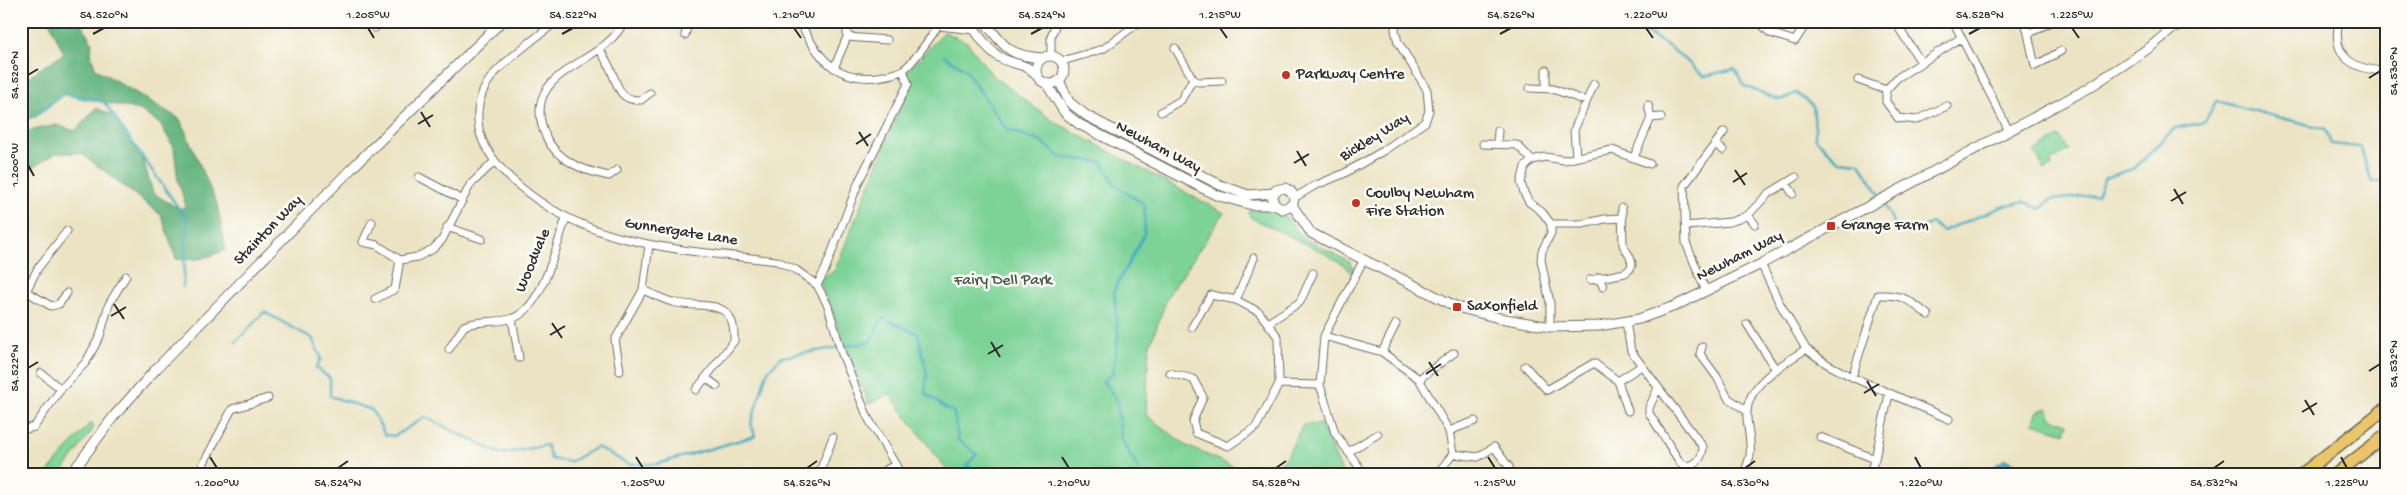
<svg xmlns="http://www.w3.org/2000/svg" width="2407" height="495" font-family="'Gochi Hand',sans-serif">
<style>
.green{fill:#7dd397;stroke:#547f61}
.forest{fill:#66b580;stroke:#487056}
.water{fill:#40aac0;stroke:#366a76}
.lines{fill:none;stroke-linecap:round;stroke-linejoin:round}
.stream{stroke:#40aac0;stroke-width:2.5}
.minor-casing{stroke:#6e6b60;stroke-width:9}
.tertiary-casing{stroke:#6e6b60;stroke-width:11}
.trunk-casing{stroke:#6e6b60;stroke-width:14}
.minor{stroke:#fff;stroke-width:7}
.tertiary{stroke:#fff;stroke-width:9}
.trunk{stroke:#ebc669;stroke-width:11}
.ticks{fill:none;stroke:#2b2b2b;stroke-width:2}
.poi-dot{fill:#c8321e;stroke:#fdfcf7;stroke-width:2}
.labels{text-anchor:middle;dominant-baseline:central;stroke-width:5;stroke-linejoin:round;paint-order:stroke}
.poi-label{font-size:16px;fill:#2b2b2b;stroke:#fdfcf7;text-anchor:start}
.street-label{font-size:16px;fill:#2b2b2b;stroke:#fdfcf7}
.park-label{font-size:16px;fill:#445d4b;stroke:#fdfcf7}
.neatline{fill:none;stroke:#2b2b2b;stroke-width:2}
.ticks-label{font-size:12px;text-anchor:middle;fill:#2b2b2b}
</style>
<rect width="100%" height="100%" fill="#fdfcf7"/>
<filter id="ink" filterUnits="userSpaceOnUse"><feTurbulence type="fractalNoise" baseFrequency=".02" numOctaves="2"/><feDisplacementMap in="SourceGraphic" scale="10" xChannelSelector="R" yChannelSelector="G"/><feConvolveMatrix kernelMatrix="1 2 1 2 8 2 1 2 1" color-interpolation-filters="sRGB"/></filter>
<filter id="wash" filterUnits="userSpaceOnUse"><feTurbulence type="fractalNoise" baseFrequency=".0096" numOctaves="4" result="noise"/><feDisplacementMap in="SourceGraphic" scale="20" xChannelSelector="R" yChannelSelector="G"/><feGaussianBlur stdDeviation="1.12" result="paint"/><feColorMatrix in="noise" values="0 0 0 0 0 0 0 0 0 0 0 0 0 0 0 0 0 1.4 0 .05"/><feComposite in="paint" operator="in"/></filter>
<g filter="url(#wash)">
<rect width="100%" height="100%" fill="#ebe3c3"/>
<path class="green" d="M944,32l23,10 26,34 60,45 171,92 -56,83 -19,52 -3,67 41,31 63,28h-300l-61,-80 -20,10 -50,-124 16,-10 75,-187 -4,-10z
M2060,136l9,14 -19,12 2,4 -7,4 -11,-18z
M1255,207h16l11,6 22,25 46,24 5,8 -1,6 -9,-10 -21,-13 -73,-35 -3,-5z
M2048,408l4,10 16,6 -3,9 -32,-10 5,-12z
M91,422l3,4 -3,6 -30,42h-15z
M1321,424l20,46 4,4h-91l30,-13 19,-36z"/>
<path class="forest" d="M49,21h31l12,21 -1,13 5,14 84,50 37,85 9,46c-16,7 -33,12 -50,9l-15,-44 -80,-62h-25l-27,17h-8v-38l36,-7 18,6 21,-23 18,8 28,40 11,37 26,16 7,-3 -8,-25 -4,-33 -13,-23 -21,-15 -77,-16 -27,22 -15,4v-36l17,-14 26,-16z"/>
<path class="water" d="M2005,459l10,4 2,11h-26l3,-8z"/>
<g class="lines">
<path class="stream" d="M1591,21c16,10 37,4 53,11 22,9 42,29 60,44l31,-7 9,17 36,14 16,-7 17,13 3,33 23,22 21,2 21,34
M944,56l21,13 41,60 36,13 18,15 42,5 13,23 30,20 -1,30 -30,55 4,45 -5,38 -10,8 14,20 4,38 20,35
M21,120l15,-4 27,-22 41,8 83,118 -4,67
M1883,202l12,23 24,4 13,-6 11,8 61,-25 20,-5 16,8 11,-9 46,-5 8,-17 30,-10 40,-40 30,-6 11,-21 109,28 6,15 29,3 12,35 14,-2
M236,342l28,-30 48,26 9,20 -5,10 14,10v18l42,14 13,25 10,1 30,-19 76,37 46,-9 4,14 19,3 27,-15 31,17h29l98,-28 -4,-13 16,-51 14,-15 89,-15 13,-24 35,16 9,40 -2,19 20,15 9,4 4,28 19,14 -11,12 23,8"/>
</g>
</g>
<g filter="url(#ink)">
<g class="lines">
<g class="minor-casing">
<path id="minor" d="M557,21c-21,17 -46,34 -64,54 -18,22 -20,51 -6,74 10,18 25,32 41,44 72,56 162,57 249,68l19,9 21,15 11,21 14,48 26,64 33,56
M799,21c18,35 35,60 78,56 8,-1 19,-3 26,-7 12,-8 27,-33 36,-45
M1758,21l12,12 25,8 13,-20
M1913,21l-13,9 21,32
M1953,21l56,110
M2025,21l3,13 25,-13
M2327,21l11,2
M2339,21c-8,35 13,48 44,50l3,5
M1991,24l9,-3
M375,28l4,-7
M2028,34l7,32 26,-15
M685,35l4,-14
M847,37l40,3
M1175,48l18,31 5,3 24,-1
M600,49c3,7 8,14 11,21 7,16 8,31 30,30l9,-7
M1051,56v-20l6,-15
M1066,60l37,-11 38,-28
M834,68l13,-31v-16
M2383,71l3,-12
M1858,80l28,10
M1530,88l23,1 33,12
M1546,88v-18
M1947,106l-31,14 -18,-2 -12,-16v-12l11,-12 64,-40
M1161,112l20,-12 12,-21
M1651,118l10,-1
M1483,144l34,1 15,15
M1497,144l1,-13
M1715,144l8,6
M1576,157l-2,-27 20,-46
M1634,157l17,-39 -3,-13
M617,170l-8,6c-24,-5 -51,-14 -63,-39 -30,-69 59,-70 78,-116
M419,177l42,22
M1786,183l7,11
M1294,198l20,-12 29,-12 40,-23 42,-29 4,-11 -2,-21 -29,-48 -3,-12 1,-9
M1748,215l7,9
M372,222l-9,20 14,3 23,15 17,-3 16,-8 9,-9 28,-55 24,-23
M1551,224h31l23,-5 16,-1
M1686,226l44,-4 9,-3 9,-4 20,-21 28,-17
M447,227l35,12
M649,245l-6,45c9,4 19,9 29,12 31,8 64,-7 62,39l-38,49
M1363,261l-39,75 -4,49 15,48 29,41
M1761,264l18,38 27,47 21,15 25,13 97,42
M1599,277l4,10
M1590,280l35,-7 5,-4 2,-5 -2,-7 -7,-12 -1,-37
M817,285l8,-15 34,-89 49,-97 -5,-14
M1706,291l-20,-48 -2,-57 40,-54
M27,292l24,14 8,-2 8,-11
M375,299l20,-10 5,-29
M1236,300l18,-42
M21,301l17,-33 29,-37
M512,319l7,39
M1626,322l5,29 72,96c-1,13 -9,22 -22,17l-32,-51v-5l9,-20
M1268,323l32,-21 13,-29
M1747,324l29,46
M1550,327v-24l-9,-43 1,-9 9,-18v-9l-9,-12 -13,-10 -5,-9 -3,-10 4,-16 7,-7 13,-3 19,3 48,-10 38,14
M1324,336l58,16 37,27 30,52 4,23 -16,20
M1702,347l-2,7 17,23 11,21 19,13
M449,349l15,-23c14,-6 31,-3 46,-7 32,-7 46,-73 56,-101
M1382,352l14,-28
M1525,366l22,24 47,-27 24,18
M620,371l-5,-31 28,-50
M41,373l20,16
M1170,373l23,6 10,18 -10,24 3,12 32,13 28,-19 23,-43 -1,-47 -19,-25 -23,-12 -25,-5 -19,32
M1852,377l26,-82c25,-1 31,5 50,20
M706,378l11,8
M1419,379l35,-26
M1279,384l41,1
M1628,411l-10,-30 22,-14
M21,430l13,-3 27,-38 25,-27 14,-26 9,-32 17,-28
M1449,431l26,-10
M1820,437l55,22
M1348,452l30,-18
M1453,454l25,3 16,-10 15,20
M198,474l34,-65 36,-11
M819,474l14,-37
M878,474l17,-9
M1744,474c2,-6 5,-13 6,-19 2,-14 -4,-29 -3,-43 1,-29 37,-48 59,-63
M1869,474l6,-15 14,-65"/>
</g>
<g class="tertiary-casing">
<path id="tertiary" d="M969,21c9,13 18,29 32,37 12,7 25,5 35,16
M984,21c20,25 24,35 58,37
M939,25l36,4
M1036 70a14 14 0 1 1 28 0a14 14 0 1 1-28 0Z
M1059,80l10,22 18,14 133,69 28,10 26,-2
M1046,83l19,30 14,11 137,71 36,10h23
M1292,205l-10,4 -7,-4 -3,-7 4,-8 9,-2c8,3 11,9 7,17l19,28 146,74 38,10 55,10 49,-1 40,-7 36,-13 86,-42 326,-175 62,-41 33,-27
M71,474l43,-58 43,-48 194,-199 151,-148"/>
</g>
<g class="trunk-casing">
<path id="trunk" d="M2302,474l84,-66
M2336,474l50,-39"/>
</g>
<use href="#minor" class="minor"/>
<use href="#tertiary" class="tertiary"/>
<use href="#trunk" class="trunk"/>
</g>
</g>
<path class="ticks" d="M368,28l6,10M794,28l7,10M1220,28l7,10M1646,28l7,10M2072,28l7,10M93,34l11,-6M562,34l11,-6M1031,34l11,-6M1500,34l11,-6M1969,34l11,-6M28,75l10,-6M2369,78l11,-7M421,112l9,15M418,124l15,-9M859,132l9,14M856,144l15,-10M1297,151l9,15M1294,163l15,-9M28,165l6,11M1735,170l10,15M1733,182l14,-9M2174,189l9,15M2171,201l15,-9M114,304l10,15M111,316l15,-9M552,323l10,15M550,335l15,-9M991,342l9,15M988,354l15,-9M1429,362l9,14M28,368l10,-6M2369,371l11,-7M1426,374l15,-10M1867,381l9,15M1864,393l15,-9M2305,400l9,15M2302,412l15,-9M210,457l7,11M636,457l7,11M1062,457l7,11M1488,457l7,11M1915,457l6,11M2341,457l6,11M338,468l10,-7M807,468l10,-7M1276,468l10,-7M1745,468l10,-7M2214,468l10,-7"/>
<g class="poi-dot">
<circle cx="1286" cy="75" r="5"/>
<circle cx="1356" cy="203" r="5"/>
<rect x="1826" y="221" width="10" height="10" rx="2.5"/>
<rect x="1452" y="302" width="10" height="10" rx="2.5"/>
</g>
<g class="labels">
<g class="poi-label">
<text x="1296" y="75">Parkway Centre</text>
<text x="1366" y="194">Coulby Newham<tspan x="1366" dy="18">Fire Station</tspan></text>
<text x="1841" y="226">Grange Farm</text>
<text x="1467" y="307">Saxonfield</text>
</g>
<g class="street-label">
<text transform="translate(1375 138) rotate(-32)">Bickley Way</text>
<text transform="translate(1158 148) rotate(28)">Newham Way</text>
<text transform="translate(269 231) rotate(-46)">Stainton Way</text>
<text transform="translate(681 233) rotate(9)">Gunnergate Lane</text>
<text transform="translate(1740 257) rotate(-27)">Newham Way</text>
<text transform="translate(534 261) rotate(-67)">Woodvale</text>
</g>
<g class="park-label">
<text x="1003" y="281">Fairy Dell Park</text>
</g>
</g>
<rect width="2407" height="495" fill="none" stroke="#fdfcf7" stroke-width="55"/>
<rect x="28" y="28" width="2352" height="440" class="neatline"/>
<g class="ticks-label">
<text x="104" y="18">54.520°N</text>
<text x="368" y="18">1.205°W</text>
<text x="573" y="18">54.522°N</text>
<text x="794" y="18">1.210°W</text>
<text x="1042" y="18">54.524°N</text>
<text x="1220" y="18">1.215°W</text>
<text x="1511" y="18">54.526°N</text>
<text x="1646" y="18">1.220°W</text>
<text x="1980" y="18">54.528°N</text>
<text x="2072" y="18">1.225°W</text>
<text transform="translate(2393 71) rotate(-90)" y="4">54.530°N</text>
<text transform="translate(14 75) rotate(-90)" y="4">54.520°N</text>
<text transform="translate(14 165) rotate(-90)" y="4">1.200°W</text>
<text transform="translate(2393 364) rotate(-90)" y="4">54.532°N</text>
<text transform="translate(14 368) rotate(-90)" y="4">54.522°N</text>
<text x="217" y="486">1.200°W</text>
<text x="338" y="486">54.524°N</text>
<text x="643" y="486">1.205°W</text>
<text x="807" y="486">54.526°N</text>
<text x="1069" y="486">1.210°W</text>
<text x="1276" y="486">54.528°N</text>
<text x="1495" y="486">1.215°W</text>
<text x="1745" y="486">54.530°N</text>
<text x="1921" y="486">1.220°W</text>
<text x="2214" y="486">54.532°N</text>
<text x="2347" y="486">1.225°W</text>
</g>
</svg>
